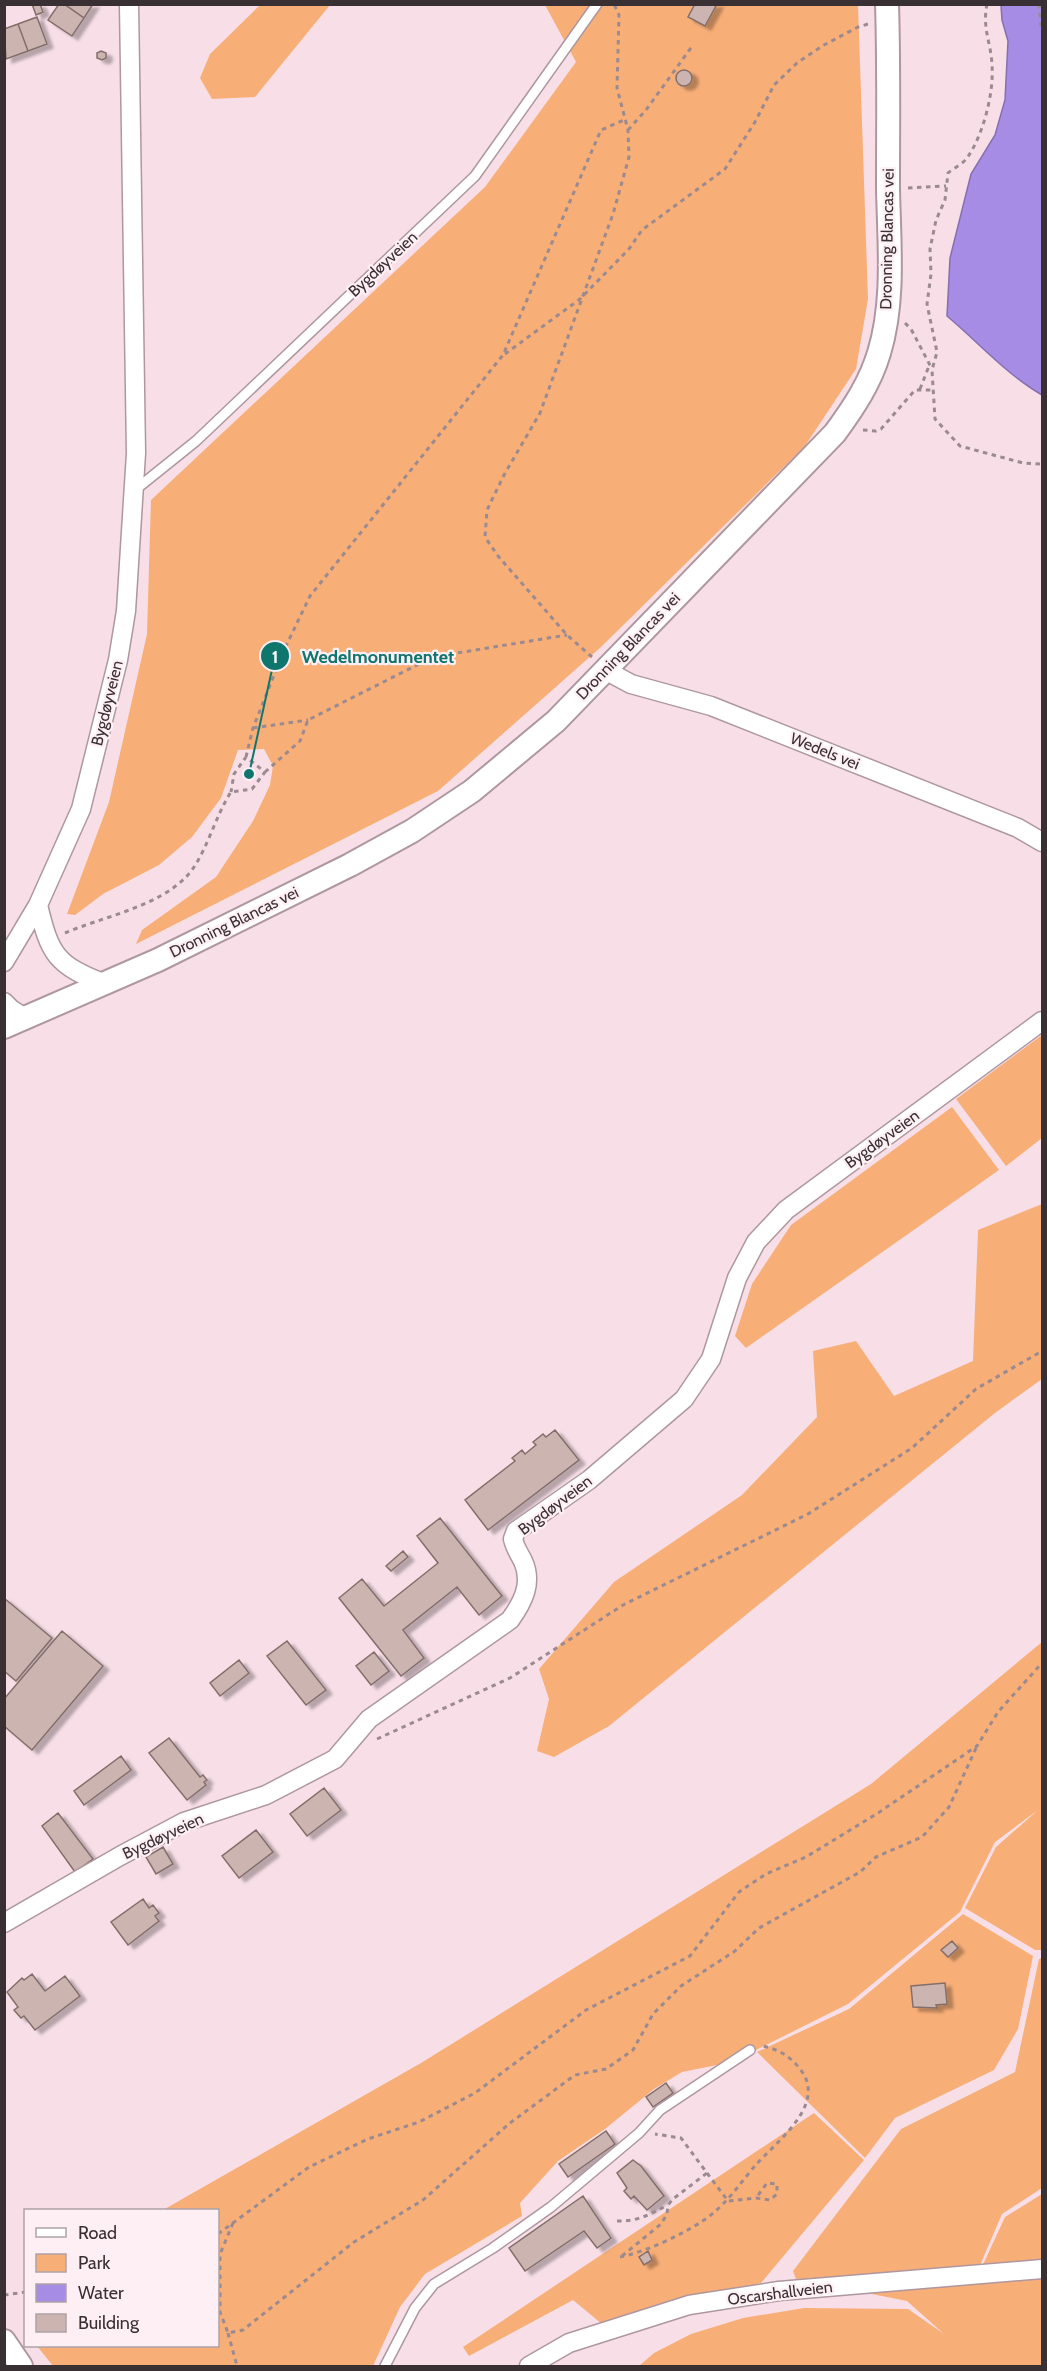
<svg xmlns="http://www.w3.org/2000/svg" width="1047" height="2371" font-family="Cabin,sans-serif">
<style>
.green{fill:#f8ae77}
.water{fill:#a68ce4;stroke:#8570af;stroke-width:1.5}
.building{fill:#ccb4b1;stroke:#846e6b;stroke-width:1.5;filter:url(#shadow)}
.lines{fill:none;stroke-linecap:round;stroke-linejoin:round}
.service-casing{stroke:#ae979f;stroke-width:12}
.minor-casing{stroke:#ae979f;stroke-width:21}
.tertiary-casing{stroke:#ae979f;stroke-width:26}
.path{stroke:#9b8a8f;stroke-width:3;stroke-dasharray:4.5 4.5;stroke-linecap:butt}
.service{stroke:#fff;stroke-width:9}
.minor{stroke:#fff;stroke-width:18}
.tertiary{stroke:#fff;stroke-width:22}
.labels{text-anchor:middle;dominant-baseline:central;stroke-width:4.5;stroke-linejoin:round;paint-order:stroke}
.street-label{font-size:16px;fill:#393033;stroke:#feeff4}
.leader{fill:none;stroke:#0f766e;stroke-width:2}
.callout-dot{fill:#0f766e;stroke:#feeff4;stroke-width:2}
.mark-label{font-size:18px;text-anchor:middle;font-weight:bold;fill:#fff}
.callout-label{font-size:18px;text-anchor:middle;font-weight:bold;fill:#0f766e;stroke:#feeff4;stroke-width:4.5;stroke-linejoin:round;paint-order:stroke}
</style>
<defs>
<filter id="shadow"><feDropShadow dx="6" dy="4" stdDeviation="1.5" flood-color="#0004"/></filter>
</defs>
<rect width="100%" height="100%" fill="#f8dfe7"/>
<path class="green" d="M261,4l69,1 -75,92 -43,2 -12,-21 10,-24z
M545,5h313l10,294 -12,70 -51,77 -204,201 -163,144 -302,153 6,-14 74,-53 37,-56 17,-36 3,-19 -9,-17 -26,1 -17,48 -29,39 -33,28 -56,29 -28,21 -8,-1 42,-112 38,-168 4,-134 334,-313 91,-125z
M1042,1035v103l-36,28 -50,-67z
M952,1107l47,63 -253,178 -11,-12 17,-52 39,-59z
M1042,1204v175l-47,34 -386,313 -55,31 -17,-6 12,-52 -10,-30 75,-87 128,-87 75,-78 -4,-66 43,-10 38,55 79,-35 5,-131z
M1042,1642v308h-7l-70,-42 31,-61 42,-37 -43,32 -35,70 -112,92 -92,46 -39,15 -35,7 -28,17 -49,40 -47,32 -38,42 2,13 -97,58 -25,33 -27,59h-320l-16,-20h181v-136h-55l258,-147 450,-279z
M963,1914l70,42 -15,73 -24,41 -99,48 -30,40 -108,-106 92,-43z
M1042,1958v230l-40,26 -24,56 3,14 61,-7v89h-403l15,-13 37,-19 52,-16 61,-10 104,1 36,25 -37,-33 -111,-22 -3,-8 108,-142 114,-57 24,-113z
M814,2113l50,47 -103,123 -159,41 -29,-24 -104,56 -6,-9z
M1042,2194v70l-61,5 24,-52z"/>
<path class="water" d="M1001,5h41v390c-35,-20 -64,-53 -95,-79l3,-58 21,-84 24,-39 10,-35 3,-59 -6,-21z"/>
<path class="building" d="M32,4h8l3,8 -7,3z
M59,4h5l20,14 -12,18 -24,-16z
M64,4h29l-9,14z
M695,4h22l-12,22 -17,-9z
M37,17l10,27 -19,7 -10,-27z
M18,24l10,27 -22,8 -2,-30z
M101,51l5,2v5l-4,2 -5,-2v-5z
M676 78a8 8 0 1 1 16 0a8 8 0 1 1-16 0Z
M555,1430l24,30 -91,70 -23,-30 50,-39 -3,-3 10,-8 3,4 11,-9 -3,-3 10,-8 3,3z
M440,1518l62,78 -23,19 -22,-28 -54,43 21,28 -23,18 -62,-78 23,-19 22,27 54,-43 -21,-27z
M403,1551l5,6 -17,14 -5,-5z
M4,1598l48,40 -36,43 -12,-10z
M62,1631l41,35 -71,84 -28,-24v-27z
M287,1641l39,49 -20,15 -39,-49z
M374,1652l15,19 -18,14 -15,-19z
M239,1660l10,13 -29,23 -10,-13z
M169,1738l31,39 3,-2 4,5 -3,2 2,3 -19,15 -38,-47z
M121,1756l10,14 -47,35 -10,-14z
M324,1788l17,22 -34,26 -17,-22z
M58,1813l35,46 -18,13 -33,-46z
M256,1830l17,22 -34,26 -17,-22z
M163,1847l10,17 -17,10 -10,-17z
M143,1899l6,9 4,-3 6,8 -4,3 4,5 -31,24 -17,-23z
M952,1941l6,7 -10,9 -7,-7z
M32,1974l13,17 20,-15 15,20 -45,34 -11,-14 -3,2 -7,-8 4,-3 -11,-15 15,-14 2,2z
M945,1983l2,21 -11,1 1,3 -24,-1 -2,-21z
M666,2083l7,10 -20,14 -7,-10z
M606,2131l9,13 -47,33 -9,-13z
M633,2160l8,6 23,30 -17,14 -13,-14 -3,3 -7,-8 3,-3 -10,-15z
M583,2196l28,42 -14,10 -13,-17 -59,40 -16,-23z
M648,2251l4,9 -8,5 -5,-8z"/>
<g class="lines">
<g class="service-casing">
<path id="service" d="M135,490l61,-49 279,-265 122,-172
M385,2366l30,-58 19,-24 59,-36 58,-41 88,-74 21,-23 90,-60"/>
</g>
<g class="minor-casing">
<path id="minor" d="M605,670l26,14 80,22 307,122 24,14
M38,905c12,50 18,60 67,79
M4,962l34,-57 43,-96 37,-149 8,-49 10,-158 -7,-449
M4,1002l7,7 14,9
M4,1923l116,-67 64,-34 82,-27 69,-36 34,-40 141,-99c13,-18 23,-37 13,-59 -4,-8 -8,-13 -10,-22l3,-8 73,-51 95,-81 27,-40 26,-81 19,-36 30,-32 256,-189
M529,2366l40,-23 120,-38 90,-14 263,-22"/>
</g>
<g class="tertiary-casing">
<path id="tertiary" d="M4,1027l154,-67 192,-95 62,-34 60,-40 84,-70 279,-288c19,-26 35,-50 44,-80 16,-52 10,-111 9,-165 0,-61 1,-122 -1,-184
M4,2341l17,25"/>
</g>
<path class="path" d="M987,4c-5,25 4,38 5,61 2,27 -8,67 -23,90 -4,8 -15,13 -21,18l-3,27 -9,20 -6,29 1,25 -4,30 10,48 -5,18 3,49 25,27 63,17 19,1
M1039,4l2,23
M628,130l18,-20 47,-65
M908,188l38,-2
M905,323l6,6 21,40
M505,354l75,-55 49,-50 13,-19 83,-61 30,-47 19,-37 23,-22 27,-18 34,-18 10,-3
M920,389l9,-23
M863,430l13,1 5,-2 34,-39h18
M592,657l-25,-22 -69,-79 -13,-19 2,-27 17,-35 36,-62 73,-199 16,-57 -1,-27 -11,-42 2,-73 -5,-11
M253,728l55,-8
M246,757l7,-29 31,-78 26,-54 193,-241 98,-225 23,-10
M265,772l35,-31 8,-21 109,-55 40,-12 110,-18
M65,933c37,-16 92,-26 121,-56 19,-19 29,-61 45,-85l21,-3 13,-17 -19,-15 -12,17 -3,18
M377,1739l133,-61 113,-73 185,-91 104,-66 64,-59 66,-38
M707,2173l21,28 28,-3 14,2 7,-6v-10l-10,-1 -11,15
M617,2221c20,1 33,-7 51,-16
M233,2223l-13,31v58l8,21 15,-3 111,-88 69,-42 87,-77 65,-48 31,-6 27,-19 20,-36 28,-28 54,-35 24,-23 101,-56 16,-15 46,-20 27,-30 28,-61
M218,2234l91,-67 59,-28 51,-17 56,-29 111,-83 104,-54 49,-64 27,-18 40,-17 72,-44 99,-67 21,-34 44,-49
M622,2256l39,-32 6,-10 1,-9 5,-6 34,-26 -26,-35 -26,-4
M620,2257c23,-4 64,-23 84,-37 21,-14 34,-34 50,-53 20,-24 75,-62 46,-98 -10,-13 -22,-20 -38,-23
M4,2295l22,-3
M228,2333l9,33"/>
<use href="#service" class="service"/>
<use href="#minor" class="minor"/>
<use href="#tertiary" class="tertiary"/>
</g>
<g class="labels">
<g class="street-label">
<text transform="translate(887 239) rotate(-89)">Dronning Blancas vei</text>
<text transform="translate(383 264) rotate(-43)">Bygdøyveien</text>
<text transform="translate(628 646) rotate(-46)">Dronning Blancas vei</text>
<text transform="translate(107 703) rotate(-76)">Bygdøyveien</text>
<text transform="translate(825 751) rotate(22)">Wedels vei</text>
<text transform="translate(234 922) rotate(-26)">Dronning Blancas vei</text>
<text transform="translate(882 1139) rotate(-36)">Bygdøyveien</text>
<text transform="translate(555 1505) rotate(-37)">Bygdøyveien</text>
<text transform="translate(163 1836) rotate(-25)">Bygdøyveien</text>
<text transform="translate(780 2293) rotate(-7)">Oscarshallveien</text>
</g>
</g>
<path class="leader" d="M249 774L275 656"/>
<g class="callout-dot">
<circle cx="249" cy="774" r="6"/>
<circle cx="275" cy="656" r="15"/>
</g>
<g class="mark-label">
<text x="275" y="663">1</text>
</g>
<g class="callout-label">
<text x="378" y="663">Wedelmonumentet</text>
</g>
<rect width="1047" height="2371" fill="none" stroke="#393033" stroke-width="12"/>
<rect x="24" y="2209" width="195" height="138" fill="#feeff4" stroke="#afa3a7" stroke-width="1.5"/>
<rect x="36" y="2228" width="30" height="9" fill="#ffffff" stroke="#afa3a7" stroke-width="1.5"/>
<text x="78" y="2239" font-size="18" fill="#393033">Road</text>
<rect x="36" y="2254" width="30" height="18" fill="#f8ae77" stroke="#afa3a7" stroke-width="1.5"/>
<text x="78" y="2269" font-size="18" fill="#393033">Park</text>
<rect x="36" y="2284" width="30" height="18" fill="#a68ce4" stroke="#afa3a7" stroke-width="1.5"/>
<text x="78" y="2299" font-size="18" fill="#393033">Water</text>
<rect x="36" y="2314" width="30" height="18" fill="#ccb4b1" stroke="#afa3a7" stroke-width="1.5"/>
<text x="78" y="2329" font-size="18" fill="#393033">Building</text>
</svg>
